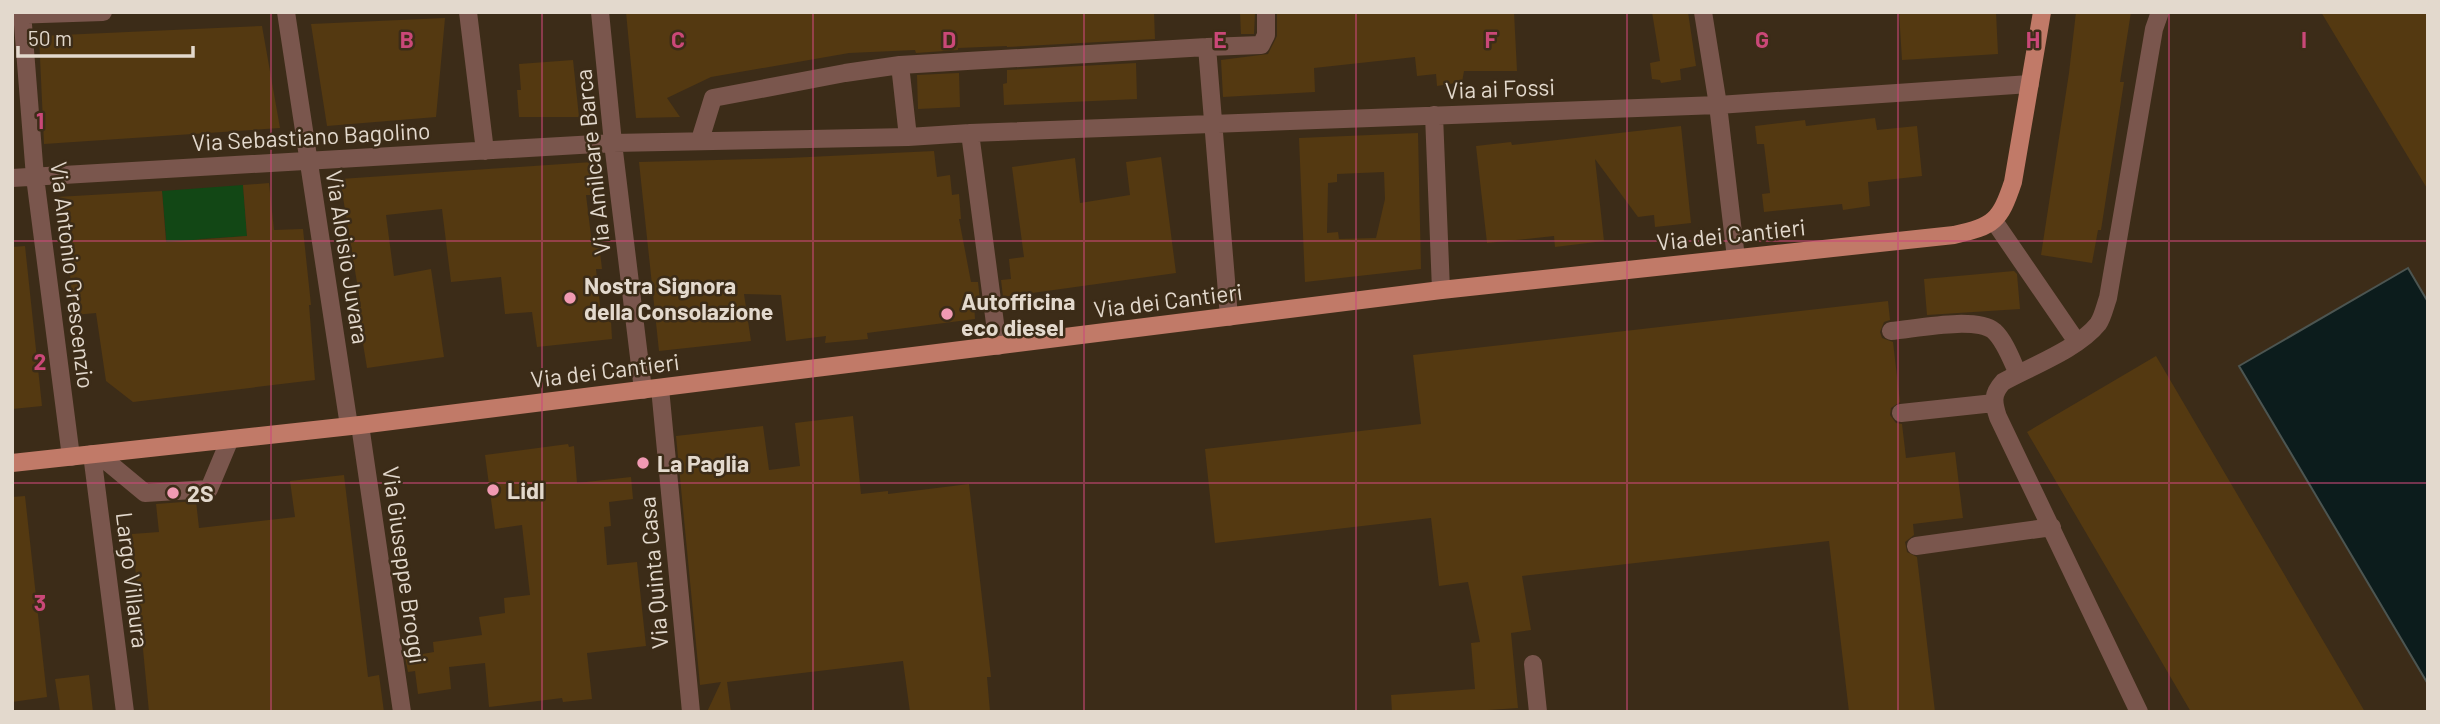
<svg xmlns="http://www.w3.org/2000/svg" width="2440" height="724" font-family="Barlow,sans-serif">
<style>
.green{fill:#124715}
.water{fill:#0c1c1c;stroke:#4c5551;stroke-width:2}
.building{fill:#543911;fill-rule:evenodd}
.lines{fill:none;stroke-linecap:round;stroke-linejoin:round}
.minor{stroke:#7a564d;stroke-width:18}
.major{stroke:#c17a68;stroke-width:18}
.grid{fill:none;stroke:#ca4878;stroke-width:2;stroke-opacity:0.55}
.poi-dot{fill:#f19ab3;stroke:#3c2c18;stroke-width:2.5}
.labels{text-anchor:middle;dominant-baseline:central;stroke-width:5;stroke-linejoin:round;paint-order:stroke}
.street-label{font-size:23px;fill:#e3d9cd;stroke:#3c2c18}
.poi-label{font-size:23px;font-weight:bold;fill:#e3d9cd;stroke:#3c2c18;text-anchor:start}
.grid-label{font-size:23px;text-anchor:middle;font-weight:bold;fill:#ca4878;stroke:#3c2c18;stroke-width:5;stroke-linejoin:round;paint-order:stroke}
</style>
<rect width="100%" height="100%" fill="#3c2c18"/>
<path class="green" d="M243,185l4,51 -47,3 -32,20 -6,-68z"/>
<path class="water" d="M2408,268l20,34v382l-189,-318z"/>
<path class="building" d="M626,12h528l1,27 -148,8v-1l-49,2v2l-42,3 -1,-3 -66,3 -138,24 -44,21 13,19 -44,1z
M1240,12h15l-1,22h-13z
M1277,12h237l3,59h-53l-2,11 -25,4 -1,-12 -19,2 -2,-19 -101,11 1,24 -92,5 -2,-37 47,-6 9,-18z
M1652,12h36l8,54 -16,3 1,11 -20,3 -1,-3 -8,-1 -2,-16 10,-2z
M1899,12h97l2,42 -96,6z
M2076,12h55l-11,70h4l-23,148h-3l-6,33 -51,-8 28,-182z
M2321,12h107v178z
M445,18l-9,99 -109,9 -16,-102z
M262,26l18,102 -236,16 -5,-108z
M573,60l6,57h-60l-2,-27h4l-2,-26z
M1136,63l1,36 -133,6 -1,-21 4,-1v-13z
M959,73l1,34 -42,2 -1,-34z
M1875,118l2,12 40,-4 5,50 -54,6 2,24 -27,4 -1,-6 -78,8 -2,-18 8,-1 -6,-49h-7l-2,-18 50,-6 1,6z
M1681,126l10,97 -36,4 -1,-12 -16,2 -43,-58 9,82 -49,6 -1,-11 -67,7 -11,-97 35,-4 1,3z
M1418,133l3,136 -116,13 -6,-144zM1384,172l1,27 -9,39 -37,1 -1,-7 -11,1 1,-50 9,-1v-8z
M934,151l3,26 13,-2 2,20 7,-1 2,25h-2l12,63h7l2,18 -6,3 1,16 -108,14 1,6 -43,4 1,-7 -40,5 -5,-46 -37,-1 7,47 -92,10 -20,-189 149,-4z
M1161,157l15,116 -173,24 -2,-17 10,-1 -2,-20 15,-2 -12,-90 63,-9 5,45 50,-8 -4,-33z
M592,162l3,33h-9l6,49 7,-1 3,26h-6l6,53 9,-1 1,18 -75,8 -5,-35 -27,2 -4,-37 -50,5 -9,-73 -56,6 8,61 37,-7 13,88 -77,11 -10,-61h4l-21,-128z
M269,183l5,47 29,-1 8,76h-2l6,75 -182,22 -27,-21 -10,-68 -22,2 -5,-51 -13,-67 106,-6 4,51 81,-6 -4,-51z
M25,246l17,160 -30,3v-162z
M2014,271l3,3 3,35 -93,6 -3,-36z
M1888,301l2,19 -6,2 -4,10 2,6 11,4 7,60 -9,6 -1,7 6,8 6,1 4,34 49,-6 8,66 -50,6 1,11 -9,7 2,10 10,5 18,155h-86l-20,-171 -307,35 9,54 -20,3 7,75 -59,4h-67l-1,-17 84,-6 -4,-46 9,-1 -12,-60 -29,4 -8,-68 -216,25 -10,-94 216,-25 -8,-69z
M2156,356l209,356h-174l-164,-280z
M853,416l8,78 27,-3v3l81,-10 22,193h-4l3,35h-80l-7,-51 -176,21 4,30h-24l14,-30 -21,3 -24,-249 87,-10 6,44 31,-4 -5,-43z
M568,444l1,3 5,-1 3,37 54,-6 2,22 -24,3 2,24 -7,1 3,38 30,-3 9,84 -59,7 5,46 -29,3 -1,-4 -73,9 -4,-44 -36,4 2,22 -33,5 -3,-23 -7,1 -3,-15 29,-5 -1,-10 49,-7 -3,-18 26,-4 -1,-15 26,-3 -8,-70 -27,4 -10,-74z
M344,475l24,202 11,-2 5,37h-235l-17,-178 27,-2 -3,-28 40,-3 3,27 96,-11 -5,-36z
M25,496l22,201 -35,5v-205z
M89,675l4,37h-33l-5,-33z"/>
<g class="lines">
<path class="minor" d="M22,12l13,165 36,280
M286,12l63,414
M468,12l17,139
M600,12l13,131 30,247
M1703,12l15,93 18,153
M12,15l91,-3
M900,65l307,-18
M1434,115l7,175
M970,133l28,213
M700,140l13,-42 132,-25 55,-8 8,72
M12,178l601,-35 295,-6 62,-4 748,-28 312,-21
M1994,221l83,121
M1229,317l-22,-270 54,-2 5,-10v-23
M1891,331c24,-2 84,-15 103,0 11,10 18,30 24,43
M660,388l31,324
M1901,413l93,-10
M360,425l42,287
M92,454l33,258
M98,454l47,39 64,-4 21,-50
M1916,546l136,-19
M1533,664l5,48
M2139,712l-141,-295c-5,-15 -6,-23 5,-35 29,-16 75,-33 95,-58 5,-7 7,-18 10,-26l46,-269 6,-17"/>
<path class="major" d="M12,463l348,-38 1081,-135 513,-55c40,-9 46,-14 59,-53l29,-170"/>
</g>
<path class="grid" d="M271,12v700M542,12v700M813,12v700M1084,12v700M1356,12v700M1627,12v700M1898,12v700M2169,12v700M12,241h2416M12,483h2416"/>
<g class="poi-dot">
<circle cx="570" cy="298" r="7"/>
<circle cx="947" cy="314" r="7"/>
<circle cx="643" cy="463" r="7"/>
<circle cx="493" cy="490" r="7"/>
<circle cx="173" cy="493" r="7"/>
</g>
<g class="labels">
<g class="street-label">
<text transform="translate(1500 88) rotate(-2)">Via ai Fossi</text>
<text transform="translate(311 136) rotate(-3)">Via Sebastiano Bagolino</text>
<text transform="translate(592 162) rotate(-96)">Via Amilcare Barca</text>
<text transform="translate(1731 234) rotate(-6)">Via dei Cantieri</text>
<text transform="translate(348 257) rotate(81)">Via Aloisio Juvara</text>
<text transform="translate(73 275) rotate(83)">Via Antonio Crescenzio</text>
<text transform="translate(1168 300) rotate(-7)">Via dei Cantieri</text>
<text transform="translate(605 370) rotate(-7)">Via dei Cantieri</text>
<text transform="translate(405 565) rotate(82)">Via Giuseppe Broggi</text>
<text transform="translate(653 573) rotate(-95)">Via Quinta Casa</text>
<text transform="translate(133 580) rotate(83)">Largo Villaura</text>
</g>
<g class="poi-label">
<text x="584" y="285">Nostra Signora<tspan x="584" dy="26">della Consolazione</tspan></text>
<text x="961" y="301">Autofficina<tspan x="961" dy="26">eco diesel</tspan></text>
<text x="657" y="463">La Paglia</text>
<text x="507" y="490">Lidl</text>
<text x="187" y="493">2S</text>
</g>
</g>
<g class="grid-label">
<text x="407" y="48">B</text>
<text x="678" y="48">C</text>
<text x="949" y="48">D</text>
<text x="1220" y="48">E</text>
<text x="1491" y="48">F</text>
<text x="1762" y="48">G</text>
<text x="2033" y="48">H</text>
<text x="2304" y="48">I</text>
<text x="40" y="129">1</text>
<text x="40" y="370">2</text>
<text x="40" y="611">3</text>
</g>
<rect width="2440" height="724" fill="none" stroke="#e3d9cd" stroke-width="28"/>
<path d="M18 46v10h175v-10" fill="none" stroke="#e3d9cd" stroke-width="3.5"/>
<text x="28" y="46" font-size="21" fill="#e3d9cd" stroke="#3c2c18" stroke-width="5" paint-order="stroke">50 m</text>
</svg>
